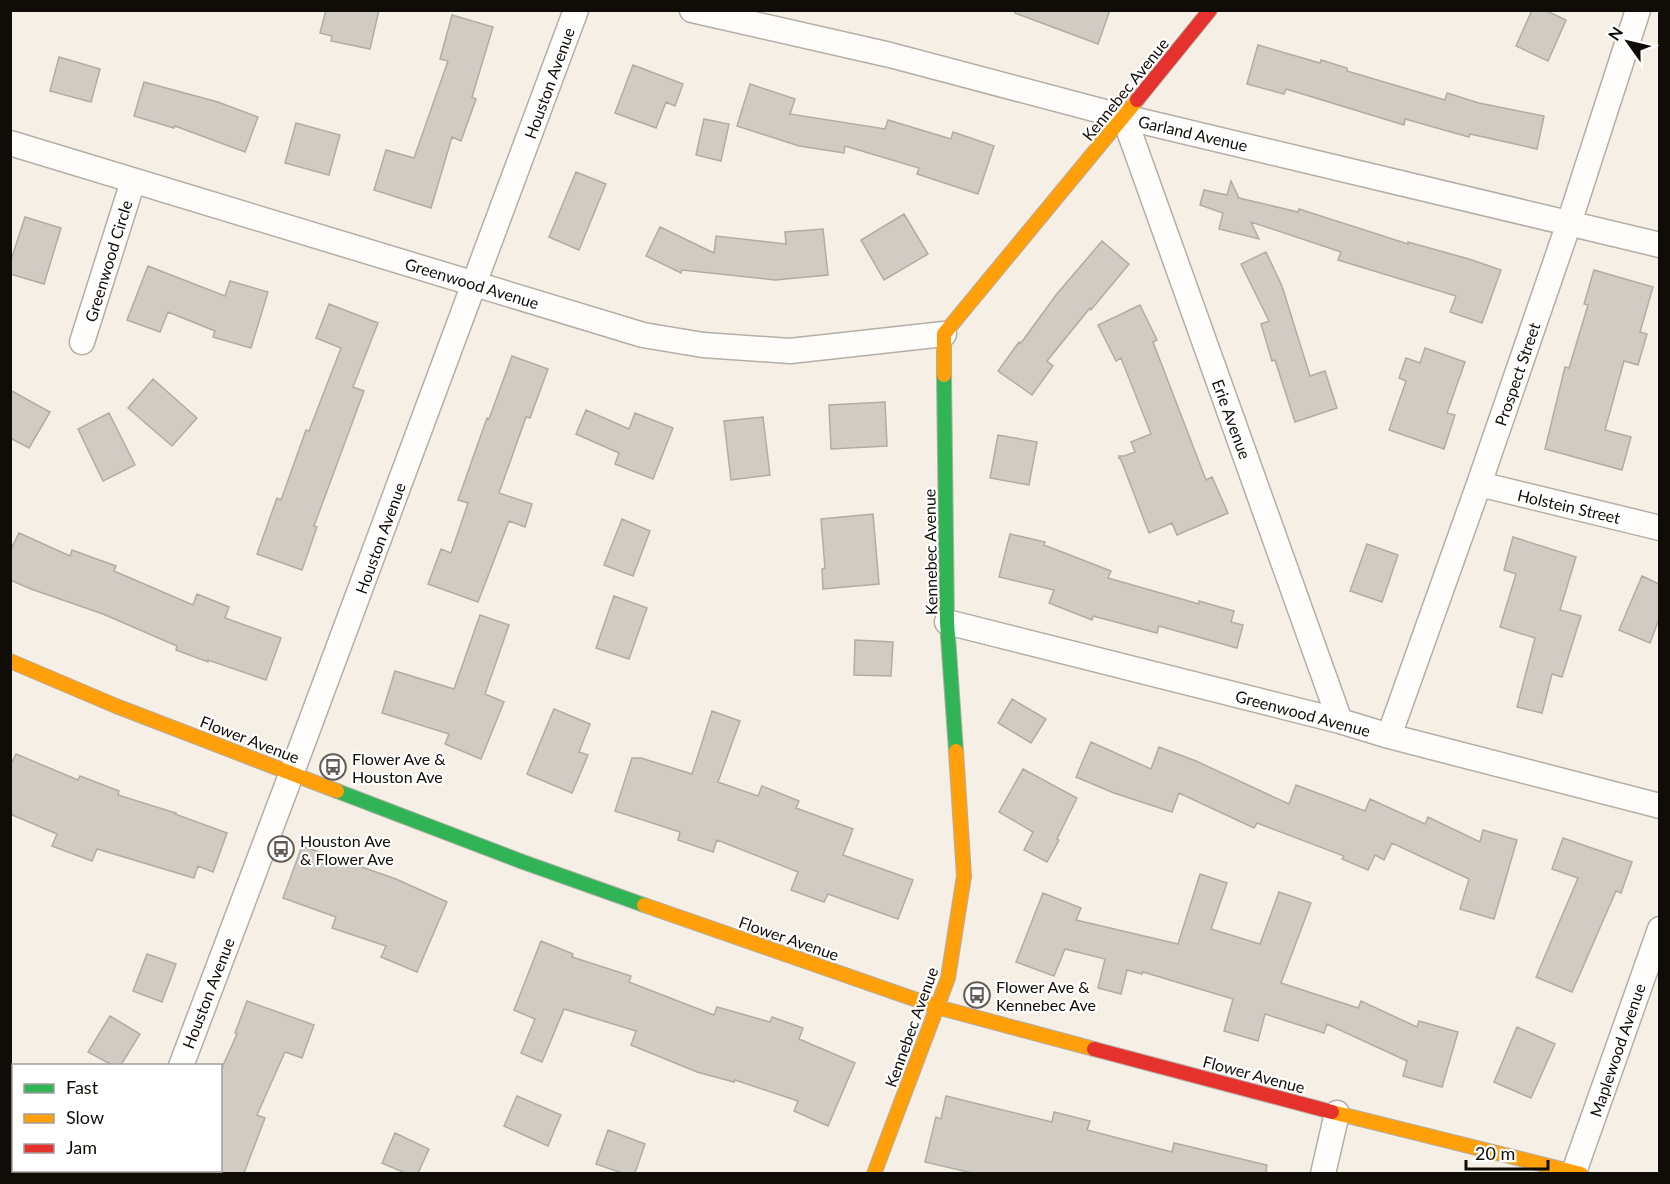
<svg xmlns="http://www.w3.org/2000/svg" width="1670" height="1184" font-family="Lato,sans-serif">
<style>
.building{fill:#d1cbc3;stroke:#b1aca4;stroke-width:1.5}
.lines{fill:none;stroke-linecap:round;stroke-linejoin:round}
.street-casing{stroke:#b3aea6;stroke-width:27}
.fast-casing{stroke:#b3aea6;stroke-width:16}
.slow-casing{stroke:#b3aea6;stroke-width:16}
.jam-casing{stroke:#b3aea6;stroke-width:16}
.street{stroke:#fefdfb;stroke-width:24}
.fast{stroke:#30b455;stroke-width:14}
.slow{stroke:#ff9f0a;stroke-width:14}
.jam{stroke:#e5322d;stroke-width:14}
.labels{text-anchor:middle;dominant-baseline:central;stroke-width:4.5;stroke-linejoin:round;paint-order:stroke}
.street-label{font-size:16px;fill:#100c07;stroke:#fff}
.poi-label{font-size:16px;fill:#100c07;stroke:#fff;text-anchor:start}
</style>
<rect width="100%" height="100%" fill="#f6efe5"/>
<path class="building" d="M326,10h53l-9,39 -39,-8 1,-5 -12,-3z
M1016,10h94l-12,34 -83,-31z
M1532,10h13l21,10 -18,41 -32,-15z
M452,15l41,12 -21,70 4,2 -15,42 -9,-4 -21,71 -57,-18 12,-40 28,8 34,-97 -8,-2z
M1258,45l62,18 1,-3 26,8v3l98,29 2,-7 32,10 65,13 -7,33 -67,-15 -1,3 -64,-18 -1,6 -118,-36 -2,5 -37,-10z
M59,57l41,12 -9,33 -41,-11z
M633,65l50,19 -8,22 -9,-4 -10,26 -41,-15z
M144,82l74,20 40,15 -13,35 -70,-26 -1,2 -40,-12z
M750,84l45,15 -5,15 95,15 3,-9 63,19 2,-7 41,14 -16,48 -61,-20 2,-6 -74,-22 -1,7 -45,-7 -62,-20z
M704,119l25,5 -8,37 -25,-6z
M296,123l44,12 -11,40 -44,-12z
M576,172l30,12 -27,66 -30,-13z
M1231,181l8,17 59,14 1,-3 109,35v-2l61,17 32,11 -19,53 -32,-11 6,-16 -118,-36 3,-8 -90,-30 8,17 -40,-10 4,-16 -23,-8 4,-15 23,5z
M904,214l24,40 -44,26 -23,-40z
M25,217l36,11 -17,56 -34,-10v-11z
M660,227l54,26 2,-17 70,8 -1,-12 38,-3 5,46 -53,5 -93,-10 -1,3 -35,-17z
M1102,241l27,23 -38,46 -1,-2 -43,53 6,5 -21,29 -34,-24 21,-29 2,1 35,-48z
M1266,252l16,34 28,90 15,-5 12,37 -42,14 -20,-62 -3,1 -11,-37 8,-3 -28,-57z
M148,266l77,30 5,-15 38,11 -17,56 -38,-11 2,-6 -47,-19 -8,20 -33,-12z
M1594,270l59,17 -13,45 7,2 -9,31 -14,-4 -19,69 26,7 -9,33 -77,-21 20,-82 4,1 19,-63 -4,-1z
M329,304l49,19 -25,64 11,4 -50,135 3,1 -15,43 -45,-16 20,-56 4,2 25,-70 3,1 32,-83 -25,-10z
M1140,305l17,35 -4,2 53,138 6,-3 16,36 -51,22 -5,-12 -23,10 -28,-73 -2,-2h1l-1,-2h5l11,-4 -4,-10 20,-8 -30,-76 -5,3 -18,-36z
M1425,348l40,14 -18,51 8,2 -11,34 -55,-19 17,-49 -7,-3 7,-20 14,5z
M512,356l36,13 -18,49 -4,-1 -27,76 33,11 -7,23 -16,-6 -31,81 -50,-18 13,-35 10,4 17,-50 -10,-3 29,-82 2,1z
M153,379l44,39 -25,28 -44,-38z
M10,390l40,22 -21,36 -19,-10z
M885,402l2,44 -56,3 -2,-44z
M586,410l43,19 6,-16 38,15 -20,51 -38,-15 4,-11 -43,-19z
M109,413l26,52 -32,16 -25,-52z
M763,417l7,58 -39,5 -7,-59z
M998,435l39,7 -8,43 -39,-7z
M873,514l6,70 -56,5 -1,-20 3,-1 -4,-49z
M622,519l28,12 -17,45 -29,-11z
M19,533l51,23 2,-6 44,16 -2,5 79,34 4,-11 32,13 -4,11 56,20 -15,42 -58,-20v2l-32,-12 1,-4 -74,-32 -72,-25 -21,-9v-29z
M1010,534l35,8 -1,3 67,26 -3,7 91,26v-3l35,10 -3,11 12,3 -6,23 -78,-22 -2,7 -64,-17 -1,4 -43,-17 5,-13 -55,-13z
M1513,537l63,20 -16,53 21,6 -19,61 -10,-3 -10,39 -25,-6 18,-69 -35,-11 16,-53 -12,-4z
M1367,544l31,11 -16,47 -32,-11z
M1642,576l17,8v35l-9,24 -31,-13z
M614,596l33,12 -18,51 -33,-11z
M480,615l29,10 -24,69 19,8 -23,57 -36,-15 4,-10 -67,-21 13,-42 59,18z
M855,640l38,2 -2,34 -37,-1z
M1012,699l34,20 -15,24 -33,-20z
M554,709l36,15 -11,28 9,3 -16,38 -45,-19z
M712,711l28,10 -22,61 40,14 4,-10 37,15 -3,7 57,21 -10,26 70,25 -15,39 -70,-25 -4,8 -33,-12 7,-18 -81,-32 -4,12 -35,-12 2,-8 -65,-21 17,-53h9l51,16z
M1091,742l60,27 8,-22 37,14 93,43 7,-19 69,26 5,-12 55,25 3,-7 52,25 3,-12 34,10 -23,79 -34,-10 9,-30 -77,-36 -8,17 -9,-5 -7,15 -26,-11 2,-3 -87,-33 -3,5 -75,-35 -7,19 -58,-19 -38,-16z
M16,754l62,26 2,-4 39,15 -1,4 58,18 -1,1 52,19 -14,39 -15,-6 -4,12 -97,-29 -5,12 -40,-15 5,-12 -47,-20v-48z
M1023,769l54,29 -20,41 2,1 -12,22 -23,-12 9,-18 -34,-20z
M1563,838l69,24 -11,31 -5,-2 -44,101 -36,-15 42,-99 -26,-9z
M302,846l94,33 51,23 -30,70 -36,-15 5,-11 -54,-18 4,-11 -53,-19z
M1200,874l27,9 -16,46 49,15 19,-52 32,11 -30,80 77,25 3,-7 56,26 2,-6 39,11 -16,55 -39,-11 4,-15 -80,-37 -3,9 -59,-19 -7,27 -34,-10 9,-32 -90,-27 -1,2 -15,-4 -6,24 -23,-6 7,-29 -40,-10 -11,27 -38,-14 27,-69 38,15 -5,12 102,24z
M541,941l32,13 -1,3 59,19 -2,6 85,33 3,-8 53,15 2,-5 31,11 -4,11 56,24 -27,63 -34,-15 4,-10 -63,-21 -1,2 -37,-10 -66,-27 5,-14 -72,-22 -22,53 -21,-9 14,-34 -21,-9z
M147,954l29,10 -14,38 -29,-11z
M247,1001l67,24 -12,33 -17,-6 -28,63 8,3 -21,55h-24v-101l17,-38 -2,-1z
M110,1016l30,18 -19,31h-9l-24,-13z
M1517,1027l38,17 -24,54 -37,-16z
M517,1096l44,19 -13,31 -44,-20z
M946,1096l106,26 2,-10 36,9 -3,9 85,22 2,-9 93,22 -1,8h-294l-47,-11 11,-45 5,2z
M608,1130l37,14 -10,29h-13l-26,-9z
M395,1133l34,16 -11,24h-13l-23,-10z"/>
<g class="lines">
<g class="street-casing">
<path id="street" d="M692,10l198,45 234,62 536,128
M1124,117l216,604
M10,143l633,192 60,10 87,6 154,-17
M82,342l51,-161
M1479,484l181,44
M947,622l393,99 49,15 271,70
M1389,736l90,-252 90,-261 69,-213
M181,1066l111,-294 284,-762
M1574,1172l86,-243
M140,1174l1,-4
M1323,1174l14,-61"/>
</g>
<g class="fast-casing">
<path id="fast" d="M944,375l3,247 9,129
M337,791l186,71 121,43"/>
</g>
<g class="slow-casing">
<path id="slow" d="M944,375v-41l193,-234
M10,661l106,45 221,85
M644,905l293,102 157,42
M1332,1112l249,62
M874,1174l74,-196 16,-102 -8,-125"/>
</g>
<g class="jam-casing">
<path id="jam" d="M1137,100l73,-90
M1094,1049l238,63"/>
</g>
<use href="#street" class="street"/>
<use href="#fast" class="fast"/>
<use href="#slow" class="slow"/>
<use href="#jam" class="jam"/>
</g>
<defs>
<g id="bus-ring" transform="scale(1.35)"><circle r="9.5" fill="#fff" stroke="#605b55" stroke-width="1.5"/><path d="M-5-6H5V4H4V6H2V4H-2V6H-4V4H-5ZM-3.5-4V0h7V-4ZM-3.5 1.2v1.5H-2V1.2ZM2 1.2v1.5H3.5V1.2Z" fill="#605b55"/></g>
</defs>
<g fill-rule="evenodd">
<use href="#bus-ring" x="333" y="767"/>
<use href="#bus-ring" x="281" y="849"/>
<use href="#bus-ring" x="977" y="995"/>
</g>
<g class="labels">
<g class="street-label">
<text transform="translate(549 83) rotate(-70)">Houston Avenue</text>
<text transform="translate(1125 89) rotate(-51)">Kennebec Avenue</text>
<text transform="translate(1193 133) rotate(13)">Garland Avenue</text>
<text transform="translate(108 261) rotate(-73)">Greenwood Circle</text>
<text transform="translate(472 283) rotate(17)">Greenwood Avenue</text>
<text transform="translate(1517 374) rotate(-71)">Prospect Street</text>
<text transform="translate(1232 419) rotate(70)">Erie Avenue</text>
<text transform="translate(1569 506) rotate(13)">Holstein Street</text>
<text transform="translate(380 538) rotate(-70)">Houston Avenue</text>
<text transform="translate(930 552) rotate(-91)">Kennebec Avenue</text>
<text transform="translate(1303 713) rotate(15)">Greenwood Avenue</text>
<text transform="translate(250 739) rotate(21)">Flower Avenue</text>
<text transform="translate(789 938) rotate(19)">Flower Avenue</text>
<text transform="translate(208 993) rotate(-69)">Houston Avenue</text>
<text transform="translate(911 1027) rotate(-70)">Kennebec Avenue</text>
<text transform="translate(1617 1050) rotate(-71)">Maplewood Avenue</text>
<text transform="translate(1254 1074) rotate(15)">Flower Avenue</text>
</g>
<g class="poi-label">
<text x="352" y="758">Flower Ave &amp;<tspan x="352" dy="18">Houston Ave</tspan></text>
<text x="300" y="840">Houston Ave<tspan x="300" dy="18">&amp; Flower Ave</tspan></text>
<text x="996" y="986">Flower Ave &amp;<tspan x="996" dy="18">Kennebec Ave</tspan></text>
</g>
</g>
<rect width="1670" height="1184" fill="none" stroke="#100c07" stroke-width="24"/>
<rect x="12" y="1064" width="210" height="108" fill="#ffffff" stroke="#9f9e9c" stroke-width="1.5"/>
<rect x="24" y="1084" width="30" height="9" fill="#30b455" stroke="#9f9e9c" stroke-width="1.5"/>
<text x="66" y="1094" font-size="18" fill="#100c07">Fast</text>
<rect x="24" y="1114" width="30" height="9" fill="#ff9f0a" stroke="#9f9e9c" stroke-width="1.5"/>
<text x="66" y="1124" font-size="18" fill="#100c07">Slow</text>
<rect x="24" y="1144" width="30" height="9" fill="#e5322d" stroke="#9f9e9c" stroke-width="1.5"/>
<text x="66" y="1154" font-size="18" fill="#100c07">Jam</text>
<g transform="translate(1628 42) rotate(304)" stroke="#ffffff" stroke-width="4.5" paint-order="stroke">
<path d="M0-4.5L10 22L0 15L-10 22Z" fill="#100c07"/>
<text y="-9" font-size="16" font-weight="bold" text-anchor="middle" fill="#100c07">N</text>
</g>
<path d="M1466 1160v9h82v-9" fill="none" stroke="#100c07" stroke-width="3"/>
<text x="1475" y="1160" font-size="18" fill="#100c07" stroke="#ffffff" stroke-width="4.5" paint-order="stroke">20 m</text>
</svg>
